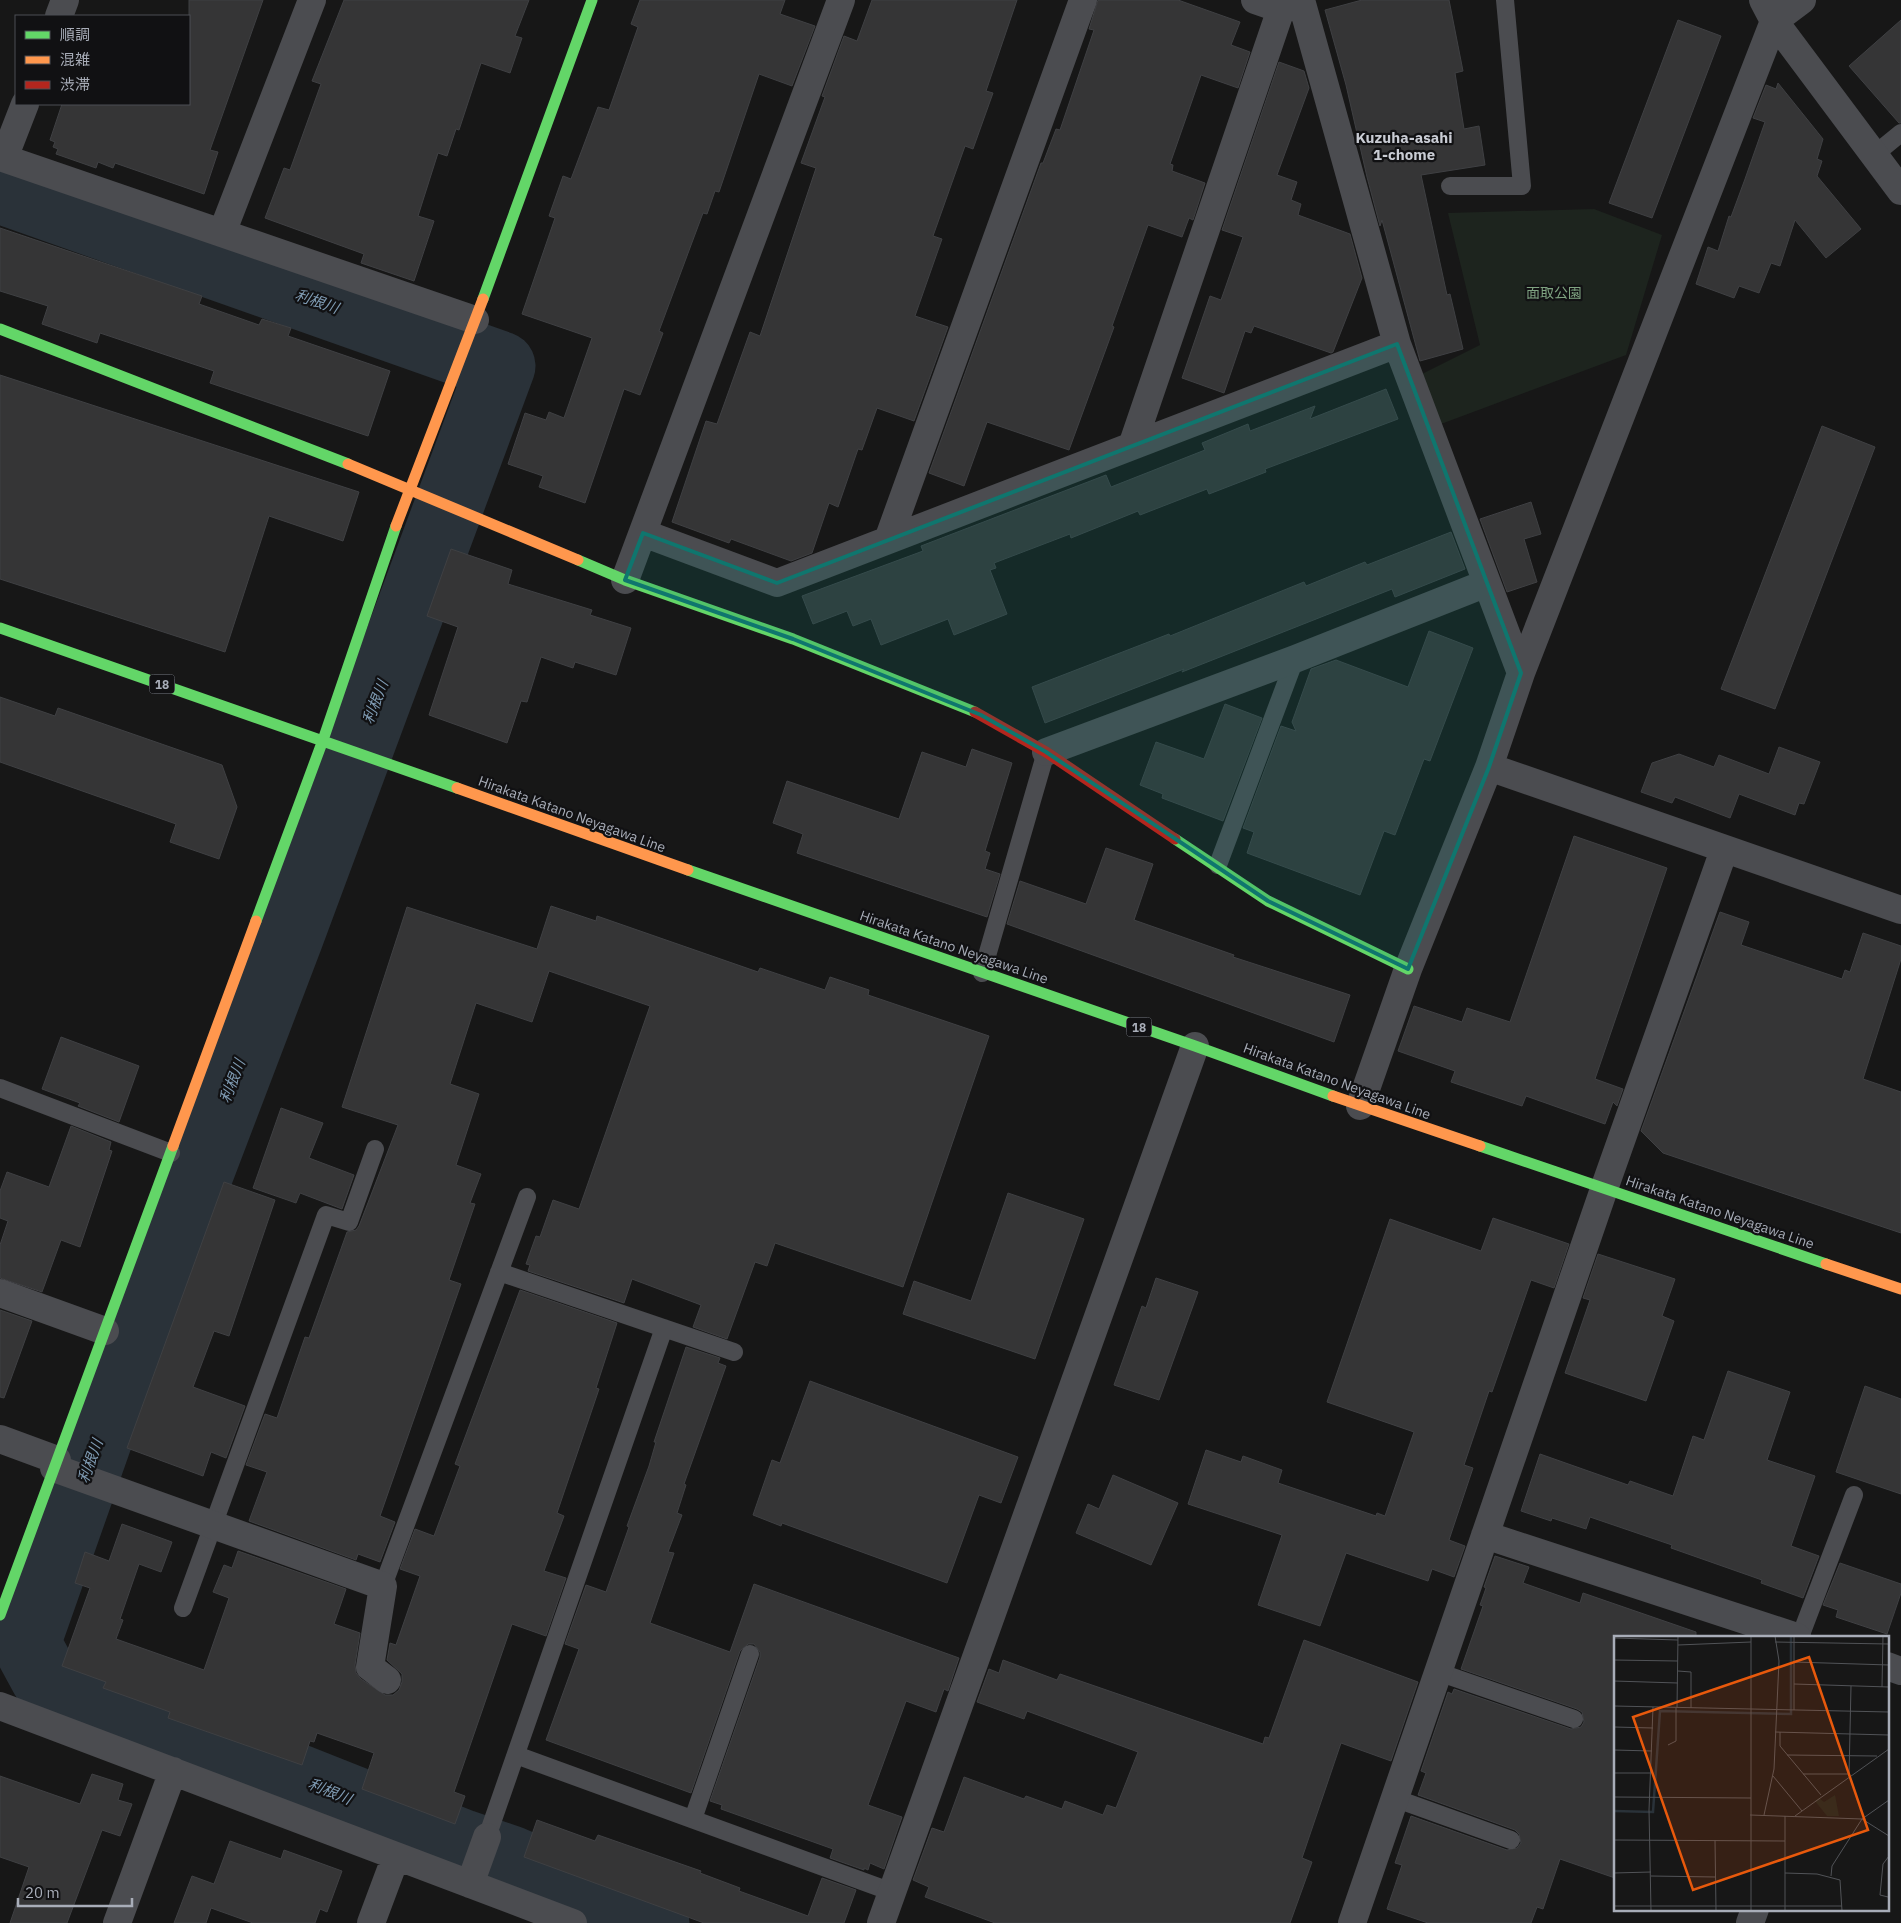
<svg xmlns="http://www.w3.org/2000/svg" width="1901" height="1923" font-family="'IBM Plex Sans','Noto Sans JP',sans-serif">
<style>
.green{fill:#1d241e}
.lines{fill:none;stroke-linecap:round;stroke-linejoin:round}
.river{stroke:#2a3239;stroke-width:69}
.building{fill:#353536;stroke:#3f4043}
.lane{stroke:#4b4c50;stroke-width:18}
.street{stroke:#4b4c50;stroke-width:28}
.fast{stroke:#63d668;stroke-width:11}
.slow{stroke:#ff974d;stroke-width:11}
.jam{stroke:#b3261e;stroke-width:11}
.marked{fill:#0f766e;fill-opacity:0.2;stroke:#0f766e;stroke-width:4;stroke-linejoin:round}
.labels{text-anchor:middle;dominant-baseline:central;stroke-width:4.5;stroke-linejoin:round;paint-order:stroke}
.shield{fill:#111113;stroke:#7b7e86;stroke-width:1}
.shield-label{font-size:12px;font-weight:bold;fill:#a8adb8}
.park-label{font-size:14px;fill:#7fa381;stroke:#111113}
.street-label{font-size:14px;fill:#a8adb8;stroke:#111113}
.neighbourhood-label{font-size:15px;font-weight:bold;fill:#c9ccd4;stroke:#111113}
.water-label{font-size:15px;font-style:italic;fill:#7f9bb3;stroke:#111113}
.inset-river{fill:none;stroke:#2a3239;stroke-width:2.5}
.inset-road{fill:none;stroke:#515357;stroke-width:1}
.view{fill:#e8590c;fill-opacity:0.15;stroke:#e8590c;stroke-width:2.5}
.inset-edge{fill:none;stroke:#a8adb8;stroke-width:2.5}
</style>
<rect width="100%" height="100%" fill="#171717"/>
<path class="green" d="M1594,209l68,26 -36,120 -185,69 -19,-50 58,-29 -32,-132z"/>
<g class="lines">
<path class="river" d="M0,189l501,177 -212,571 -189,496 -74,210 19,35 418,166 47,16 145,63"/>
</g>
<path class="building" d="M189,0h74l-53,150 8,2 -14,42 -89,-31 -2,5 -15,-6 -2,6 -40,-14 2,-5 -5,-2 2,-5 -5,-2 12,-36h127z
M344,0h185l-14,36 7,2 -12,35 -29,-10 -22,67 -3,-1 -9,27 -9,-3 -20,63 16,5 -20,60 -53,-18 3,-9 -99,-36 19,-50 6,2 31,-86 -9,-3z
M640,0h145l-5,14 35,12 -23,60 -33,-12 -40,118 -4,-1 -8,23 -4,-1 -44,118 4,2 -23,62 -16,-6 -39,114 -46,-16 4,-11 -35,-12 17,-51 21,7 3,-8 15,6 28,-80 -70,-24 33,-96 -6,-2 14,-40 8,3 27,-72 11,3 29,-83 -7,-3z
M872,0h145l-31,91 7,2 -20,56 -8,-3 -32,90 9,3 -27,77 33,11 -34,94 -37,-13 -15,42 -4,-1 -20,58 -9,-4 -17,50 -21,8 -60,-22 -2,4 -57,-21 34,-101 11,3 33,-92 10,4 56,-168 -15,-5 24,-66 -3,-1 22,-60 13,5z
M1098,0h80l62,22 -9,23 19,7 -12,36 -37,-13 -31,89 3,1 -1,6 33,12 -12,37 -4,-2 -7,19 -34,-12 -36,101 2,1 -45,123 -82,-28 -23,64 -35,-13 112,-310h2l13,-34 4,1 34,-100 -5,-1z
M1362,0h87l14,71 -8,2 9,56 15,-3 6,39 -64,10 26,120 3,-1 13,55 -43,12 -38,-141 -2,6 -13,-49 -21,-92 -21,-75z
M1678,20l43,16 -69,182 -43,-15z
M1901,20v103h-2l-50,-57z
M1279,62l25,9 5,17 -32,87 20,7 -6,18 10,4 -3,11 52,19 12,44 -29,74 -2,1 -77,-27 -3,7 -6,-2 -21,62 -42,-15 28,-82 11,4 22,-63 -21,-7z
M1778,83l45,56 -6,20 5,2 -5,15 44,53 -35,29 -31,-38 -15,46 -9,-3 -12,30 -20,-7 -5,12 -38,-14 12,-37 10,4 11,-35 2,1 14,-38 20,-57 -12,-4 13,-33 10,4z
M0,228l202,68 -3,8 60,21 3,-6 29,9 -3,8 102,35 -22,65 -158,-53 4,-12 -114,-38 -3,10 -55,-19 6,-18 -48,-15z
M0,375l359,117 -16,49 -74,-25 -44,136 -225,-73z
M1386,389l12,30 -133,50 1,3 -57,22 -2,-5 -67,26 -2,-4 -67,27 -1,-4 -76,29 2,5 -6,2 17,44 -53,21 -6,-16 -67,26 -10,-26 -18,7 -6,-15 -34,13 -11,-28 121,-45 -2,-5 185,-71 5,12 94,-37 -3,-7 46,-19 2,7 65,-25 -5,13z
M1822,426l53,21 -100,262 -54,-20z
M1531,502l10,32 -17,5 13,43 -30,10 -27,-73z
M1451,532l14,37 -70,28 -3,-8 -210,83 2,-3 -139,54 -13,-36 137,-53 1,2 134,-54 2,4 59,-24 2,3z
M451,549l61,21 -4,14 84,26 -2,5 41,13 -15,47 -41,-13 -2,6 -32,-11 -14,45 -6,-1 -14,42 -78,-28 29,-88 -31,-11z
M1429,631l44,17 -43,113 -6,-2 -29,76 -11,-4 -24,64 -113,-42 7,-21 -11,-4 38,-102 15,5 -4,-9 19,-53 25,-9 72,27z
M0,697l55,19 3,-8 164,57 15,42 -18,52 -49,-17 6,-18 -176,-62z
M1225,704l37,14 -39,103 -61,-23 1,-4 -23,-9 16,-43 48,17z
M1779,747l41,15 -16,42 -5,-1 -4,12 -56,-21 -9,24 -55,-21 -3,6 -31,-11 11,-29 27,-9 35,13 5,-12 50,19z
M972,749l40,14 -27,88 5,2 -5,16 15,5 -13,43 -190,-64 6,-19 -30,-11 14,-42 112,38 23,-67 44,15z
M1574,836l93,32 -72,211 28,10 -6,17 -4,-4 -8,22 -79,-28 -4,10 -71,-24 4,-11 -57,-20 16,-45 48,16 5,-14 43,14z
M1106,848l47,16 -19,56 100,35 -1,2 117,38 -16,47 -327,-118 13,-43 66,23z
M551,906l45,15 1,-5 161,56 2,-4 65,22 5,-13 39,13 -1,5 121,41 -86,251 -128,-44 -8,23 -12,-4 -28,77 -34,-12 8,-22 -69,-26 -8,24 -96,-32 2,-6 -4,-1 10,-28 4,1 13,-37 26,9 71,-203 -101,-35 -17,51 -56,-19 -26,81 29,10 -23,71 25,9 -11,29 5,1 -26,76 12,4 -81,232 15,6 -15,40 -22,-8 -2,6 -107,-39 18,-49 -21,-7 19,-51 12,4 28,-81 4,1 38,-106 9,-2 3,-4 39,-101 -56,-18 65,-200 130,42z
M1720,912l29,10 -8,23 101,34 3,-9 5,2 13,-39 38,13v13l-38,120 38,13v141l-238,-80 -22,-22z
M61,1037l78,29 -20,56 -41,-16 2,-3 -38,-14z
M281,1108l42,15 -14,35 45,17 -12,34 -42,-16 -4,10 -43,-15z
M71,1126l40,16 -2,8 3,1 -32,96 -19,-7 -19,52 -42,-14v-33l8,-24 -8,-3v-27l7,-19 42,15z
M224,1182l51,18 -46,136 -15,-5 -21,56 52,19 -19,52 -15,-6 -8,24 -76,-28z
M1008,1193l76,26 -49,140 -132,-45 11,-33 57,20z
M1493,1218l76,26 -15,44 -23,-8 -39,112 -3,-1 -25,74 9,3 -24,72 16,6 -11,31 -22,-8 -4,12 -82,-28 -26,73 -62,-21 24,-70 -94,-31 18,-54 35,12 2,-6 39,14 -4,13 98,33 1,-3 8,3 29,-84 -87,-30 63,-183 91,32z
M1598,1254l77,25 -13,37 12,5 -28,80 -81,-28 25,-73 -7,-2z
M1156,1278l42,14 -39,108 -45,-15 28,-79 4,2z
M520,1290l97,33 -21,65 3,1 -42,124 7,3 -20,55 22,7 -20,58 -34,-12 -58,168 11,4 -10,28 -93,-35 12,-36 -57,-20 -3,9 -4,-1 -8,24 -134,-47 2,-6 -67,-24 3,-6 -44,-16 28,-78 -15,-5 10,-31 24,9 13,-37 50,18 -11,30 -22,-8 -19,55 3,1 -7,19 88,31 25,-72 -16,-6 11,-27 8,3 6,-17 108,38 -12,35 26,9 -5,32 1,8 5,6 24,16h8l6,-5 3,-8v-8l-15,-14 3,-17 6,2 24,-69 -20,-7 15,-40 19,7 26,-70 -5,-2z
M0,1310l32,11 -28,77 -4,-1z
M686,1347l34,11 -2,5 8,3 -42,118 2,1 -9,28 5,2 -14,37 6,1 -24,70 80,29 24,-68 205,74 -11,33 -4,-2 -8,23 -30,-11 -38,104 34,12 -18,52 -14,-6 -2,7 -4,-2v2l-34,-12 3,-9 -112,-40 1,-4 -12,-4 50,-144v-5l-6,-8h-6l-8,7 -49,142 -145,-53 33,-91 -14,-5 21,-59 20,7 23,-65 -2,-1 22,-60 7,-24h-2z
M1728,1371l62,21 -23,68 48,16 -24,70 28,10 -16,42 -42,-15 1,-3 -91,-32 1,-3 -82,-28 -4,12 -34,-11 -1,3 -30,-10 19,-57 88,31 2,-4 43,15 20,-60 11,4z
M810,1381l208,76 -17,46 -22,-8 -32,88 -165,-60 -1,3 -28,-11 19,-55 8,3z
M1865,1386l36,13v95l-65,-22z
M1113,1475l65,28 -27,62 -75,-32 12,-29 11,5z
M1495,1556l34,11 -6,16 57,20 3,-10 113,39v5h-81v241l-55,-19 -17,50 -6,-2 -6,16h-103l-41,-14 15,-44 -7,-2 16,-47 96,34 10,-2 4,-5 -2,-9 -4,-4 -97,-35 8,-22 -5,-2 27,-79 4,2 2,-5 117,40 10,-2 3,-5 -2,-10 -5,-3 -116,-40 22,-63 -3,-1 6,-17 -2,-1z
M1840,1563l61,21v9l-14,41 -51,-17 2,-7 -15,-5z
M1304,1640l114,42 -27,79 -50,-18 -39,115 10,4 -22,61h-295l-70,-26 4,-10 -16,-7 19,-52 12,4 20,-55 60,22 2,-3 36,13 3,-8 38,14 4,-10 9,3 22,-56 -111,-41 -3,8 -47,-17 12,-33 10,4 4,-13 54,20 3,-6 203,70 2,-7 4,1z
M92,1774l31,10 -5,16 14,4 -12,32 -18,-6 -35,93h-57l19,-56 -29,-10v-81l80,28z
M537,1820l58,21 3,-6 103,36 -1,2 40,15 -1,3 69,25 14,-38 34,12 -12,33h-140l-180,-66z
M230,1841l51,18 3,-9 58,21 -15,41 -7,-3 -5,14h-62l-42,-15 -5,15h-32l18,-47 22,8z"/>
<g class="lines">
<path class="lane" d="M1874,155l27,-22
M1450,186h72l-17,-186
M1218,865l77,-206
M982,973l64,-221
M0,1088l171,65
M499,1272l235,80
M383,1586l144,-389
M183,1608l143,-393 23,7 26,-73
M1800,1637l54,-142
M1438,1672l136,47
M516,1755l376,137
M1394,1798l117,42
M693,1819l57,-165
M487,1837l177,-509"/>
<path class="street" d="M1255,0l26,9 18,-3
M1301,0l96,344 124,329
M1763,0l11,21 127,170
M59,16l6,-16
M0,157l475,163
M4,158l21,-54
M222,233l90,-233
M1132,446l149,-437
M643,533l134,50 620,-239
M888,540l195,-540
M625,580l216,-580
M1046,752l249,-93 192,-76
M1489,767l412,143
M1360,1106l48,-137 81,-202 32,-94 253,-652 28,-21
M0,1293l105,38
M0,1439l57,21
M54,1468l329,118 -13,81 17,13
M1485,1535l312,102
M1887,1666l14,5
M0,1706l573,217
M470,1884l17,-47
M117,1923l56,-152
M371,1923l25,-67
M881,1923l314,-877
M1352,1923l252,-734 120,-339
M1750,1923l5,-14"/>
<path class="fast" d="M483,299l109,-299
M0,329l348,135
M578,560l47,20 168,59 182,73
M0,628l457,160
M1175,839l93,62 140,68
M688,870l507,176 138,50
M256,921l67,-181 73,-214
M1480,1146l346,118
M0,1615l173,-469"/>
<path class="slow" d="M348,464l230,96
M396,526l87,-227
M457,788l231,82
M1333,1096l147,50
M173,1146l83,-225
M1826,1264l75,25"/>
<path class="jam" d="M975,712l71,40 129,87"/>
</g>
<path class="marked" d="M1397,344l124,329 -32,94 -81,202 -140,-68 -222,-149 -65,-37 -188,-76 -168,-59 18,-47 134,50z"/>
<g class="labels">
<g class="shield">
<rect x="149.5" y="674.5" width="25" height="19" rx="4"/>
<rect x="1126.5" y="1017.5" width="25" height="19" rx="4"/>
</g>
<g class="shield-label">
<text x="162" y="684">18</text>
<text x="1139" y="1027">18</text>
</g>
<g class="park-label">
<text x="1554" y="293">面取公園</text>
</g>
<g class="street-label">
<text transform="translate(572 814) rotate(20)">Hirakata Katano Neyagawa Line</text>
<text transform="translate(954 947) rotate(19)">Hirakata Katano Neyagawa Line</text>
<text transform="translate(1337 1081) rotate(20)">Hirakata Katano Neyagawa Line</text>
<text transform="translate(1720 1212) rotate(19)">Hirakata Katano Neyagawa Line</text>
</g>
<g class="neighbourhood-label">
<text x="1404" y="137">Kuzuha-asahi<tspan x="1404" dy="17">1-chome</tspan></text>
</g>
<g class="water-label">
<text transform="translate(317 301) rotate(19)">利根川</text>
<text transform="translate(375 702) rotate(-69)">利根川</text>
<text transform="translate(232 1081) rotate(-69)">利根川</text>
<text transform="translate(90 1461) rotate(-70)">利根川</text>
<text transform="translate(330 1791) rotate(22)">利根川</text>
</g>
</g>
<g transform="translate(1614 1636)">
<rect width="275" height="275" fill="#171717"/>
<path d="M221,159l4,21h-12l-12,-15 4,-3 5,4z" fill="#1d241e"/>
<path class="inset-river" d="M0,175l39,1 7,-101 131,3v-78"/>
<path class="inset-road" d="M180,0v74M0,2l64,2M161,6l114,2M64,9l73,-3M0,24l64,1M180,26l95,3M64,35l13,1v36M0,42v-40M0,45l64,2M180,48l95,3M268,51l1,-51M0,70l275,6M63,72l1,-72M0,91l39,1M161,96l114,3M166,96v14l41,49M54,109l8,-4v-33M0,114l38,1M173,119l90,1M0,137h37M189,138h45M159,140l29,35M235,140l2,-90M0,161l137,1M136,179l112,4 27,17M150,179l10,-46 5,-108 -4,-25M181,180l94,-67M0,204l171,1M101,204l1,71M0,237l37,-1M171,237l32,1 23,6 2,31M37,240l65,1M217,240l1,-10 30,-47 27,-19M274,261l-8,-2 3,-31 6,-8M0,270h228M37,275l-2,-101 4,-103M137,275v-275M171,275v-95"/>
<path class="view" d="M195,21l59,173 -175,60 -60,-173z"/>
<rect width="275" height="275" class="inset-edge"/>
</g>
<rect x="15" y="15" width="175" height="90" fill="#111113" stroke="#4d4f55"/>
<rect x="25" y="31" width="25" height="8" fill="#63d668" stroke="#4d4f55"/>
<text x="60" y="40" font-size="15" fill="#a8adb8">順調</text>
<rect x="25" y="56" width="25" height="8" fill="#ff974d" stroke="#4d4f55"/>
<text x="60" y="65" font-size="15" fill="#a8adb8">混雑</text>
<rect x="25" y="81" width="25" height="8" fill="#b3261e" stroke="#4d4f55"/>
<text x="60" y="90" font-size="15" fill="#a8adb8">渋滞</text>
<path d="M18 1898v8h114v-8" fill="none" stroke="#a8adb8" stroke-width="2.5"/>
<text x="25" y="1898" font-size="15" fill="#a8adb8" stroke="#111113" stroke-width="4" paint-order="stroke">20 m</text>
</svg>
